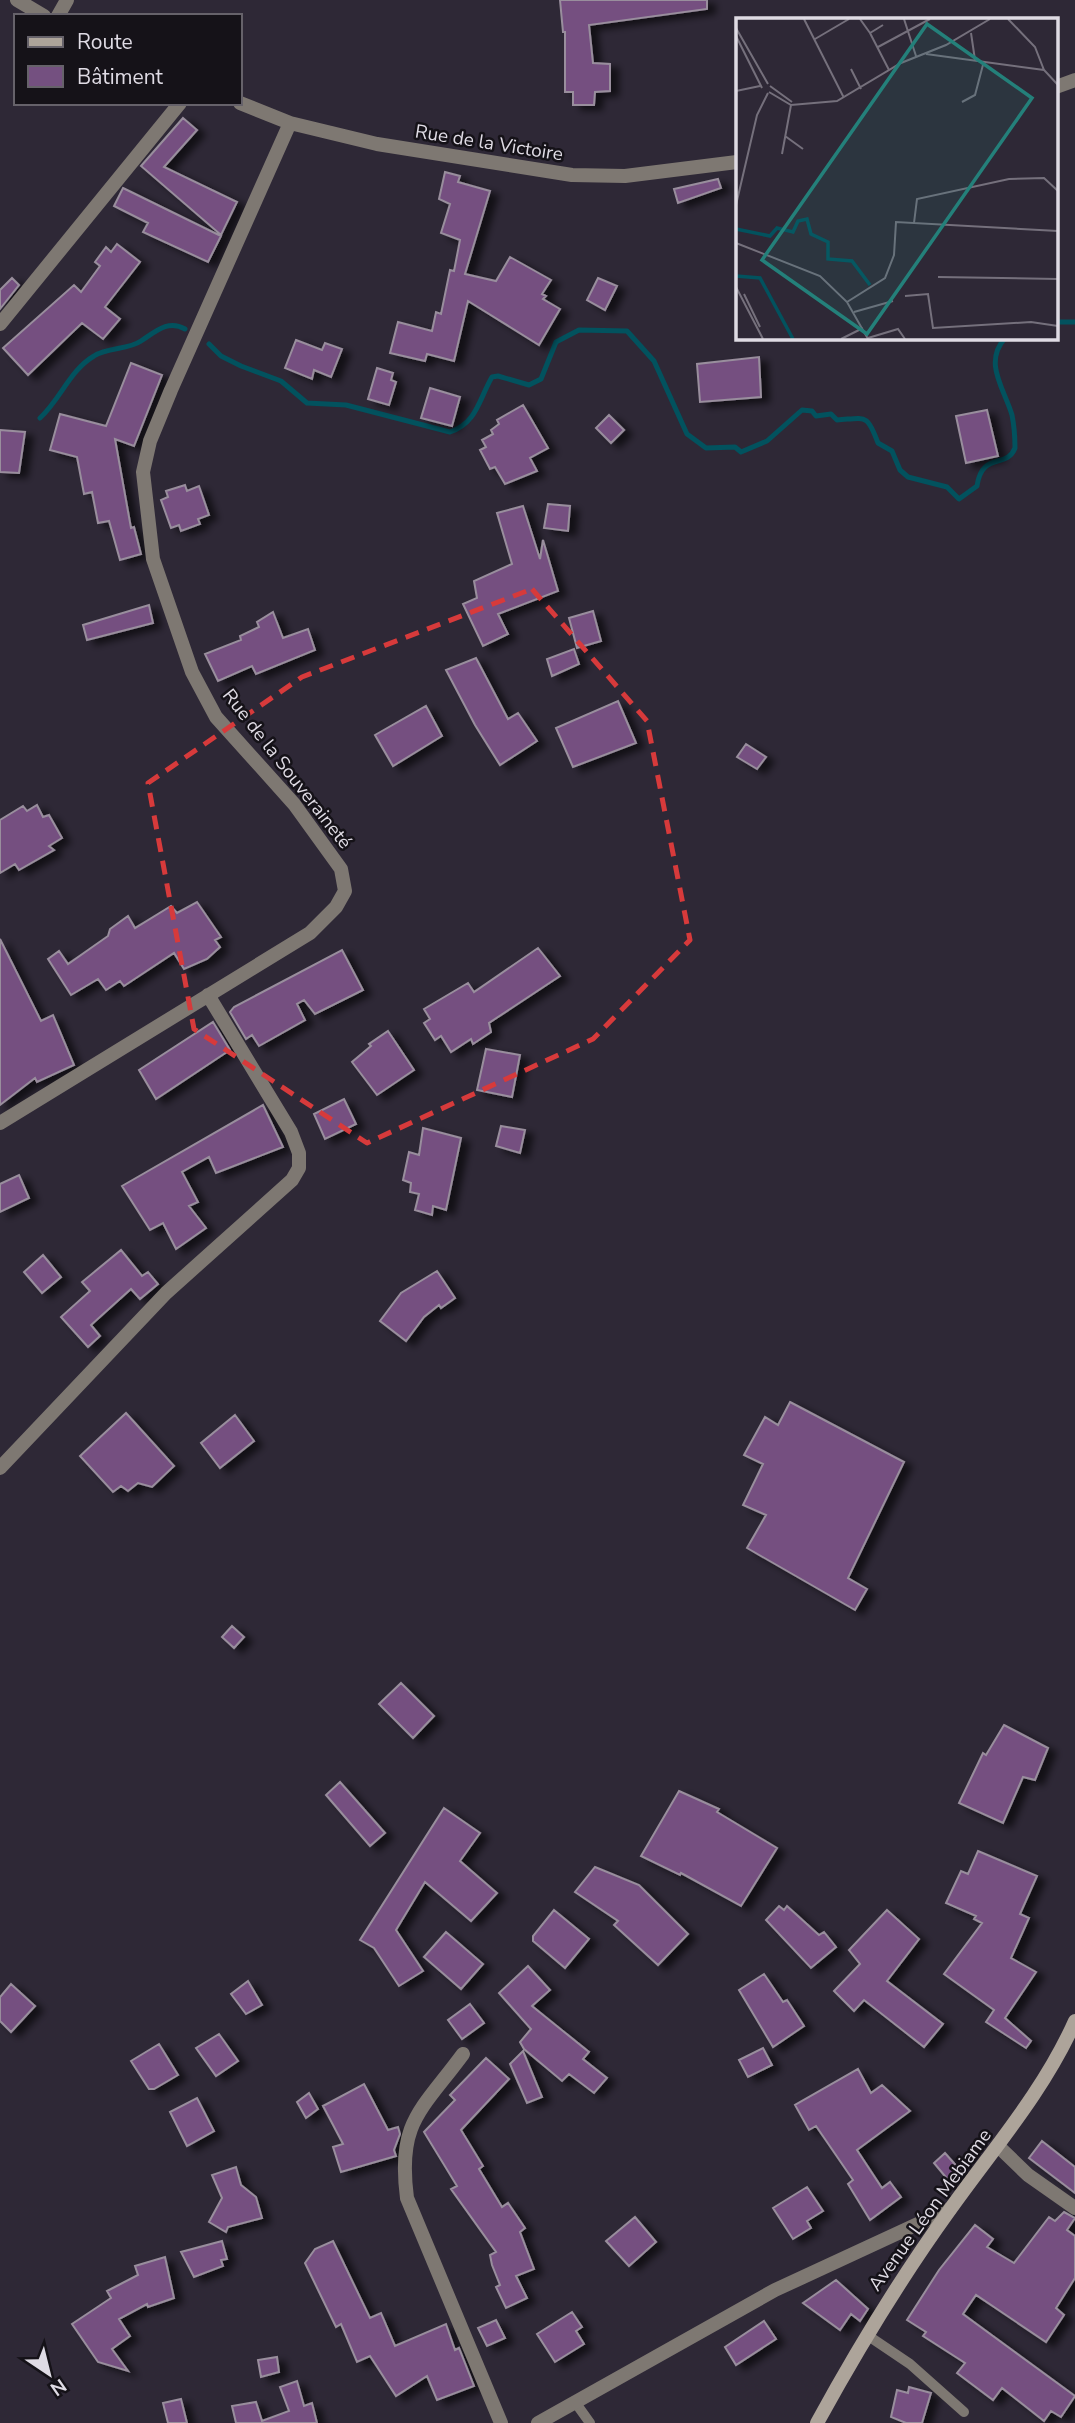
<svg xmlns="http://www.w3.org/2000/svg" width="1075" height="2423" font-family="'Nunito Sans',sans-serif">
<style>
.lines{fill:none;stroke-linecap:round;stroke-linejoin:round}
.stream{stroke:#02525e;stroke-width:5}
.building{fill:#745080;stroke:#998e9d;stroke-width:2;filter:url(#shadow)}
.lane{stroke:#7e7872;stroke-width:10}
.street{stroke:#7e7872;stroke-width:14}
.secondary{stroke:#ada49a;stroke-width:14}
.marked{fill:none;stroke:#d73a3b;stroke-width:5;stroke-dasharray:14 9;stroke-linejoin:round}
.labels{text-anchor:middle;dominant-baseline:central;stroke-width:5;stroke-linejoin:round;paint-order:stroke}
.street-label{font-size:19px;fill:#dfdbe4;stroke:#151218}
.inset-river{fill:none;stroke:#02525e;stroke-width:3.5}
.inset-road{fill:none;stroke:#75707c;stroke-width:2}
.view{fill:#24807a;fill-opacity:0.15;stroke:#24807a;stroke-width:3.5}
.inset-edge{fill:none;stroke:#dfdbe4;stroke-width:3.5}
</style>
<defs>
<filter id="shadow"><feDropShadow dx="8" dy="4.5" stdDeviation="3.5" flood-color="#0009"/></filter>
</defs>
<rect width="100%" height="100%" fill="#2e2836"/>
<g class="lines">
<path class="stream" d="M1056,322h19
M209,344l12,12 20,10 40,15 26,22 39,2 104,27c27,-9 29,-33 42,-55l6,-1 31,9 12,-6 15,-37 23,-12 48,1 27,30 33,73 19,14 29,-1 6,5 26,-11 35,-31 10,1 4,5 15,-2 6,6c29,-2 30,-7 41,23l14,8 8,19 8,7 39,10 12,12 18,-13c5,-35 30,-17 38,-38 0,-10 -1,-23 -3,-33 -8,-27 -29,-52 -7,-77
M40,418c20,-18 30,-48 54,-62 14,-9 34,-6 47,-15 14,-9 27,-22 44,-12"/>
</g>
<path class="building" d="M560,0h147v9l-118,16 4,38 17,1v27l-15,1 -1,13h-21v-13h-8v-60h-2z
M183,118l14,12 -33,37 73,35 -16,33 -80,-69z
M445,172l15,4 -2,6 32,9 -25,83 31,7 14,-24 41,23 -9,14 4,2 -3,3 17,10 -21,36 -71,-44 -14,60 -27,-7 -2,7 -35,-8 8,-31 34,9 4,-19 5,2 9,-44 4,1 6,-31 -19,-7 9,-29 -11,-5z
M718,179l3,9 -43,15 -4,-14z
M123,188l98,48 -13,26 -65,-30 5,-9 -34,-17z
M117,244l23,18 -35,45 15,12 -17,20 -21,-16 -54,52 -25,-27 71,-63 7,7 19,-26 -5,-4 11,-15 5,5z
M12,278l7,7 -19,24v-19z
M598,278l19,8 -12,24 -18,-10z
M296,340l26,10 3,-7 17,6 -11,28 -17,-7 -2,9 -27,-11z
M759,357l2,40 -61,5 -3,-38z
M131,363l31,12 -28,71 -19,-7 16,89 3,-1 7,27 -21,6 -11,-39 -11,2 -6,-31 -8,2 -7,-37 -27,-7 10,-36 46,12z
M377,368l16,5 -2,7 5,2 -7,23 -21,-6z
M430,388l30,9 -8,29 -31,-8z
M523,405l25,43 -18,10 7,13 -32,13 -10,-17 -5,2 -10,-19 6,-3 -4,-7 11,-6 -2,-4 8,-6 -2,-4z
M987,410l11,46 -32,7 -10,-47z
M609,415l15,15 -13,13 -15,-15z
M0,430l25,2 -6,41 -19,-1z
M185,485l2,6 12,-5 10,29 -11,4 2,5 -19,7 -2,-6 -8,3 -10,-28 7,-3 -2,-6z
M548,504l22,2 -2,25 -24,-3z
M523,506l17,53 3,-19 15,51 -60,23 10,20 -25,12 -20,-42 14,-6 -3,-17 38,-17 -15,-51z
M149,605l4,18 -66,17 -4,-15z
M593,611l8,30 -24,7 -8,-30z
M273,612l10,26 25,-9 7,21 -59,24 -4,-8 -34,15 -13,-27 36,-14 -1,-4 19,-9 -2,-5z
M574,649l5,15 -27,12 -5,-17z
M476,658l32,61 10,-6 19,28 -37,24 -25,-40 -29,-55z
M618,701l18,42 -63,24 -17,-39z
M426,706l16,30 -49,30 -18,-31z
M746,744l20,13 -9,12 -20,-12z
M37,805l6,12 6,-2 13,23 -13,8 5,4 -35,20 -4,-6 -15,9v-53l23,-14 4,5z
M197,902l24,35 -6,3 5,7 -13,12 -23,10 -10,-16 -50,33 -4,-5 -14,9 -8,-11 -27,16 -23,-36 11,-8 9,13 40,-28 2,-7 18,-13 7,12 36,-22 6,7z
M0,939l41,82 12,-6 21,50 -37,17 -2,-4 -35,27z
M538,948l22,28 -71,47 2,9 -18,12 -2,-5 -20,13 -10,-16 -6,4 -11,-17 6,-4 -6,-10 44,-26 6,9z
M342,950l21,40 -48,24 -11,-14 -7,4 8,16 -46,26 -7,-11 -6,4 -16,-27 4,-5z
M213,1022l17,28 -74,49 -17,-29z
M388,1031l26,39 -37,25 -25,-33 19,-16 -2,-2z
M486,1049l34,6 -8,42 -35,-7z
M344,1099l12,25 -31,15 -11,-25z
M263,1105l20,42 -67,26 -7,-16 -27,15 16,30 -9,4 17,22 -30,21 -13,-26 -13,7 -28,-44z
M501,1126l24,4 -5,23 -24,-7z
M423,1128l38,10 -15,72 -13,-4 -1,9 -17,-5 4,-16 -9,-2 1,-9 -8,-3 6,-28 10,3z
M19,1175l10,23 -29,14v-28z
M121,1250l21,26 6,-4 10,12 -18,15 -9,-10 -40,36 9,11 -12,11 -27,-30 29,-26 -8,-9z
M43,1255l18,22 -19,16 -18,-21z
M437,1271l18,27 -14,10 -2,-3 -15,12 -18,24 -26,-20 21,-28z
M790,1402l114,60 -56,116 19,11 -12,21 -108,-62 19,-33 -23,-10 20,-41 -19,-9 21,-38 13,8z
M126,1413l48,53 -22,21 -14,-4 -10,8 -7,-5 -8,6 -33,-36z
M235,1415l19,26 -34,27 -19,-25z
M232,1626l12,11 -10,11 -12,-11z
M401,1683l33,33 -21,22 -34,-34z
M1004,1725l44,23 -13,32 -12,-3 -20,46 -44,-20 24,-50 3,2z
M340,1782l45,51 -15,13 -44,-51z
M679,1791l40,18 -2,3 60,36 -36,58 -60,-33 -1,2 -39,-19z
M444,1808l36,25 -20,28 37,32 -26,28 -46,-39 -29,48 27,41 -24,15 -25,-38 -14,-8z
M978,1851l59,25 -17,38 9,4 -18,40 25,14 -31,46 26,23 -5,7 -40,-26 8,-12 -50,-36 38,-51 -8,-4 2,-3 -30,-13 15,-32 7,3z
M595,1867l44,18 49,49 -30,31 -44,-40 4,-4 -43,-29z
M779,1906l5,4 3,-4 32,29 5,-3 12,15 -25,21 -45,-48z
M554,1910l35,29 -24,29 -32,-27v-5z
M887,1910l32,29 -32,42 56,43 -19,23 -60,-47 -10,11 -20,-20 26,-27 -11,-14z
M446,1932l37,32 -22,25 -37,-32z
M528,1966l22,24 -18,16 57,46 -6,7 24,19 -13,15 -25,-19 -7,7 -38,-32 -4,-7 11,-13 -32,-36z
M764,1974l19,28 4,-2 17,26 -31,21 -34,-57z
M248,1981l14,24 -16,9 -15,-20z
M11,1984l24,22 -24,26 -11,-11v-24z
M470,2004l14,19 -22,16 -14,-19z
M219,2034l19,27 -22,15 -20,-28z
M159,2044l19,31 -24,14h-5l-18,-28z
M763,2048l9,17 -24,12 -9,-17z
M523,2051l19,46 -15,6 -17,-39z
M486,2058l23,21 -48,51 22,36 -4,3 23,38 6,-4 17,25 -5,4 14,37 -18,7 11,22 -21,10 -10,-21 4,-2 -8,-20 -2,-10 6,-3 -45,-63 6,-3 -33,-54 31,-32 -5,-5z
M858,2069l13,24 11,-8 28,26 -53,39 25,38 8,-6 11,15 -31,23 -22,-36 5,-4 -37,-54 -7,4 -14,-25z
M364,2084l24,46 10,-3 2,7 -6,16 2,6 -55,16 -8,-25 10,-3 -20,-38z
M309,2093l9,16 -12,9 -9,-16z
M197,2098l17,33 -27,15 -17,-34z
M1042,2141l33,26v26l-46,-35z
M945,2153l15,17 -11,11 -15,-18z
M236,2167l5,18 15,12 6,21 -34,9 -2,5 -17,-10 13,-24 -10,-23z
M807,2187l16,24 -16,10 4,7 -18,11 -20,-31z
M1064,2212l11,6 -8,12 8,6v42l-19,30 8,7 -18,27 -70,-47 -13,19 112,82 -14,21 -10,-6 -7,10 -42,-33 -9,12 -36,-27 8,-10 -42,-27 3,-4 -19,-12 32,-50 36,-45 18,14 -6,8 27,16 35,-46 6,4z
M635,2217l21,25 -27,24 -23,-25z
M222,2241l5,18 -6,1 2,6 -29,11 -13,-25z
M333,2241l37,77 11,-5 14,33 51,-22 9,26 4,-2 15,38 -37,14 -10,-24 -31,20 -26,-40 -13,6 -16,-38 -5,3 -31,-64 10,-14z
M165,2257l9,41 -26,9 -1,-3 -28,15 11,17 -18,13 16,22 -30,-9 -26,-38 39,-26 -4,-7 31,-16 -3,-9z
M836,2280l32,29 -8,12 -9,-7 -11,16 -37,-27z
M572,2312l10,15 -6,4 8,13 -29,18 -18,-28z
M496,2320l9,18 -18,8 -9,-18z
M764,2321l12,18 -40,26 -11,-18z
M277,2357l2,15 -18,5 -3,-17z
M297,2381l7,25 8,-3 5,20h-81l-4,-17 24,-4 6,19 27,-10 -9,-24z
M909,2387l22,6 -9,30h-16l-15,-6 6,-27 11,3z
M181,2399l6,24h-19l-5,-20z"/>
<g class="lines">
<path class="lane" d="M867,2335l43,29 54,48
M575,2402l15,21"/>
<path class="street" d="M17,0l27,16
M58,16l9,-16
M1056,87l19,-7
M240,103l50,20 87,21 195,31 53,1 112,-14
M0,324l180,-221
M0,1123l310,-190 26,-26 9,-16 -4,-22 -47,-65 -78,-87 -24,-45 -39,-113 -10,-87 7,-31 21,-51 119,-267
M0,1468l166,-175 126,-113 7,-12v-15l-8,-21 -83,-137
M463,2054c-42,57 -66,68 -56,144l94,225
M999,2147l29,28 47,33
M538,2423l237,-133 175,-81"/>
<path class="secondary" d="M817,2423c40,-73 83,-144 132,-212 44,-62 95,-120 126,-190"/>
</g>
<path class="marked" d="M532,589l115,132 43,219 -97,99 -226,104 -173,-114 -46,-246 154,-106z"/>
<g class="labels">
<g class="street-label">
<text transform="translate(489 143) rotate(9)">Rue de la Victoire</text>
<text transform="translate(287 769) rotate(52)">Rue de la Souveraineté</text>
<text transform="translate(930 2210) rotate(-54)">Avenue Léon Mebiame</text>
</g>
</g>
<g transform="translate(736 18)">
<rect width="322" height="322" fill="#2e2836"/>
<path class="inset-river" d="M0,211l34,7 7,-8 16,4 5,-11 9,-2 4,15 17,8v17l24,2 18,24M0,258l24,2 33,61"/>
<path class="inset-road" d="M68,1l40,79M124,1l10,14 13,-8M168,1l12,37M272,1l27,28 9,23 14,15M0,10l32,56M134,15l19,37M235,15l4,27M0,18l26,52M79,21l34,-20M142,29l52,-28M190,36l118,16M115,51l10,20M34,68l22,16M0,73l24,-5M33,74l22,13 46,-4 64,-38 45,-18 44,-26M226,84l13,-7 9,-34M49,118l18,13M46,136l9,-49M0,187l21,-90 11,-22M178,205l3,-24 92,-20 35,-1 14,13M0,225l84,33 27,26 21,37M202,259l120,2M0,269l27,52M8,276l16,33M169,278l23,-2 5,34 98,-6 27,4M111,284l38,-24 9,-23 2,-33 162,9M118,294l39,-11M132,320l30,-9 7,10M105,321l22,-11"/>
<path class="view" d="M191,6l105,74 -165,236 -105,-74z"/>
<rect width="322" height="322" class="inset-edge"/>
</g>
<rect x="14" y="14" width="228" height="91" fill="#151218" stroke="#66626a" stroke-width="2"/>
<rect x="28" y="37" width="35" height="10" fill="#ada49a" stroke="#66626a" stroke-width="2"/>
<text x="77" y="49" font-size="21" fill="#dfdbe4">Route</text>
<rect x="28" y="66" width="35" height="21" fill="#745080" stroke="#66626a" stroke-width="2"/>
<text x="77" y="84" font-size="21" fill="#dfdbe4">Bâtiment</text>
<g transform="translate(49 2374) rotate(145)" stroke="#151218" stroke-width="5" paint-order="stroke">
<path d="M0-5L12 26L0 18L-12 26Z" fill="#dfdbe4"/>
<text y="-10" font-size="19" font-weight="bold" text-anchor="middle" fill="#dfdbe4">N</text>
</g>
</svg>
